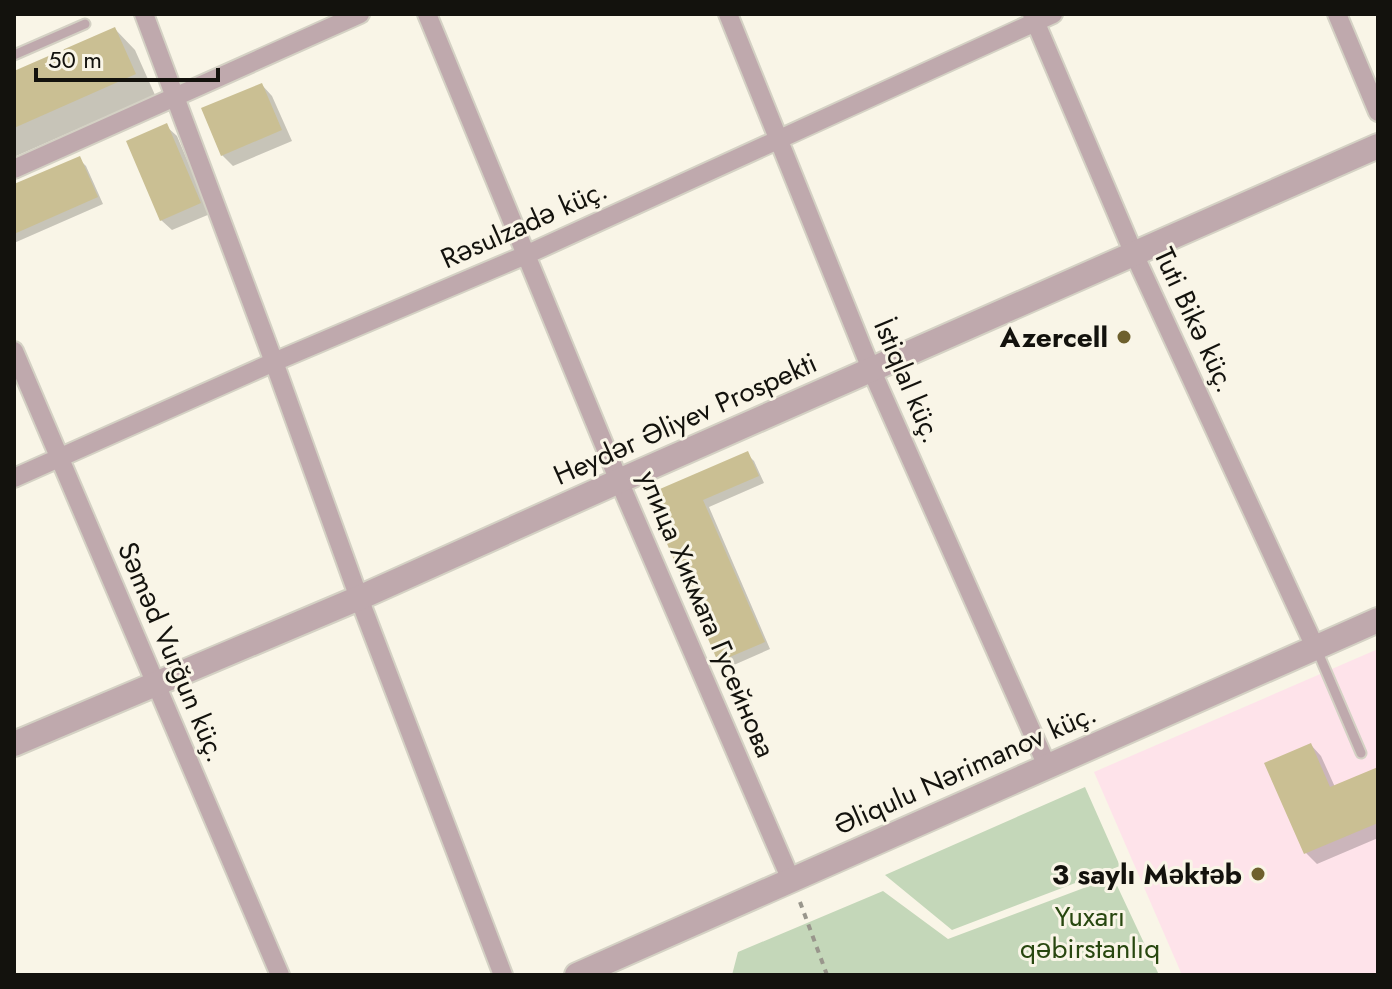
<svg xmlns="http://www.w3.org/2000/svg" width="1392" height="989" font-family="Jost,sans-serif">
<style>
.education{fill:#fee3ea}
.green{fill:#c4d7b9}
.shadow{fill:#0003}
.building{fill:#cabf93}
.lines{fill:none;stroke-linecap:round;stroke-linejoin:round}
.service-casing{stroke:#d4d1c4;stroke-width:13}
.minor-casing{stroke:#d4d1c4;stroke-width:22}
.tertiary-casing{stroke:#d4d1c4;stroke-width:28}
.path{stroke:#99968c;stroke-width:4;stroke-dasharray:6 6;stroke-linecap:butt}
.service{stroke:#bfa9ad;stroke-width:9}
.minor{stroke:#bfa9ad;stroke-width:18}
.tertiary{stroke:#bfa9ad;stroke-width:24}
.poi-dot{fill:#6e602d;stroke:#f9f5e7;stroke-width:3}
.labels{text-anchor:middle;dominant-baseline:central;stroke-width:6;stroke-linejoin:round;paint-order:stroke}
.street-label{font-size:28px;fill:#13120d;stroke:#f9f5e7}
.poi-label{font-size:28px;font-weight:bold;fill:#13120d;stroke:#f9f5e7;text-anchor:end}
.park-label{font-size:28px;fill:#28470f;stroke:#f9f5e7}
</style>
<rect width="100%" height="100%" fill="#f9f5e7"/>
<path class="education" d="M1378,649v326h-196l-88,-203z"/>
<path class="green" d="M1085,787l35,79 -168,64 -67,-55z
M1113,877l46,98h-427l6,-23 145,-61 65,48z"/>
<path class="shadow" d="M115,29l20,21 20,45 -141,62v-84z
M262,85l10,11 20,45 -59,25 -11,-11z
M166,126l11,10 33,78 -38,16 -11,-10z
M79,159l7,7 17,38 -89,39v-56z
M747,454l7,7 10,22 -55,24 61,142 -43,19 -7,-7 -71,-165z
M1311,745l10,11 14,31 43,-18v69l-61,26 -11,-11z"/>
<path class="building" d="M115,27l21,47 -122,54v-57z
M262,83l20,47 -61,26 -20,-48z
M167,123l34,80 -41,18 -34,-80z
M80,156l18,41 -84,37v-50z
M748,451l11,25 -56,24 62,142 -47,20 -72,-167z
M1311,743l19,44 48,-20v56l-74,31 -40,-91z"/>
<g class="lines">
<g class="service-casing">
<path id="service" d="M14,55l71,-31
M1317,650l44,103"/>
</g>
<g class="minor-casing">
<path id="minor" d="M144,14l130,348 85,236 144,377
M427,14l192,467 172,399
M728,14l143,355 176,397
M1032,14l102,240 181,393
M1337,14l41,98
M14,169l346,-155
M14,351l266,624
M14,478l260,-116 254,-108 525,-240"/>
</g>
<g class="tertiary-casing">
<path id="tertiary" d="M14,744l345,-146 260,-117 759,-335
M577,975l801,-355"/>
</g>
<path class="path" d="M800,902l27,73"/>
<use href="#service" class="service"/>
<use href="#minor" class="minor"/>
<use href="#tertiary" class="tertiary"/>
</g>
<g class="poi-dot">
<circle cx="1124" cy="337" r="8"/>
<circle cx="1258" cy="874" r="8"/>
</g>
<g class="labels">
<g class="street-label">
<text transform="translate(524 224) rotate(-24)">Rəsulzadə küç.</text>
<text transform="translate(1195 320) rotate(65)">Tuti Bikə küç.</text>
<text transform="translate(908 381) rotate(67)">İstiqlal küç.</text>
<text transform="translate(685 419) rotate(-24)">Heydər Əliyev Prospekti</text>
<text transform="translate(707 614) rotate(67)">улица Хикмата Гусейнова</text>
<text transform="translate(172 652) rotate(67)">Səməd Vurğun küç.</text>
<text transform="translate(965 769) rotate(-24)">Əliqulu Nərimanov küç.</text>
</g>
<g class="poi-label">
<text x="1108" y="337">Azercell</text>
<text x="1242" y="874">3 saylı Məktəb</text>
</g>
<g class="park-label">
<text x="1090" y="916">Yuxarı<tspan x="1090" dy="32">qəbirstanlıq</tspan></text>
</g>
</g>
<rect width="1392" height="989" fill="none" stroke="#13120d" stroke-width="32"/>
<path d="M36 68v12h182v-12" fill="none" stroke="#13120d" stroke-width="4"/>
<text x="48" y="68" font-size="24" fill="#13120d" stroke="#f9f5e7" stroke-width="6" paint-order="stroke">50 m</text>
</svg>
